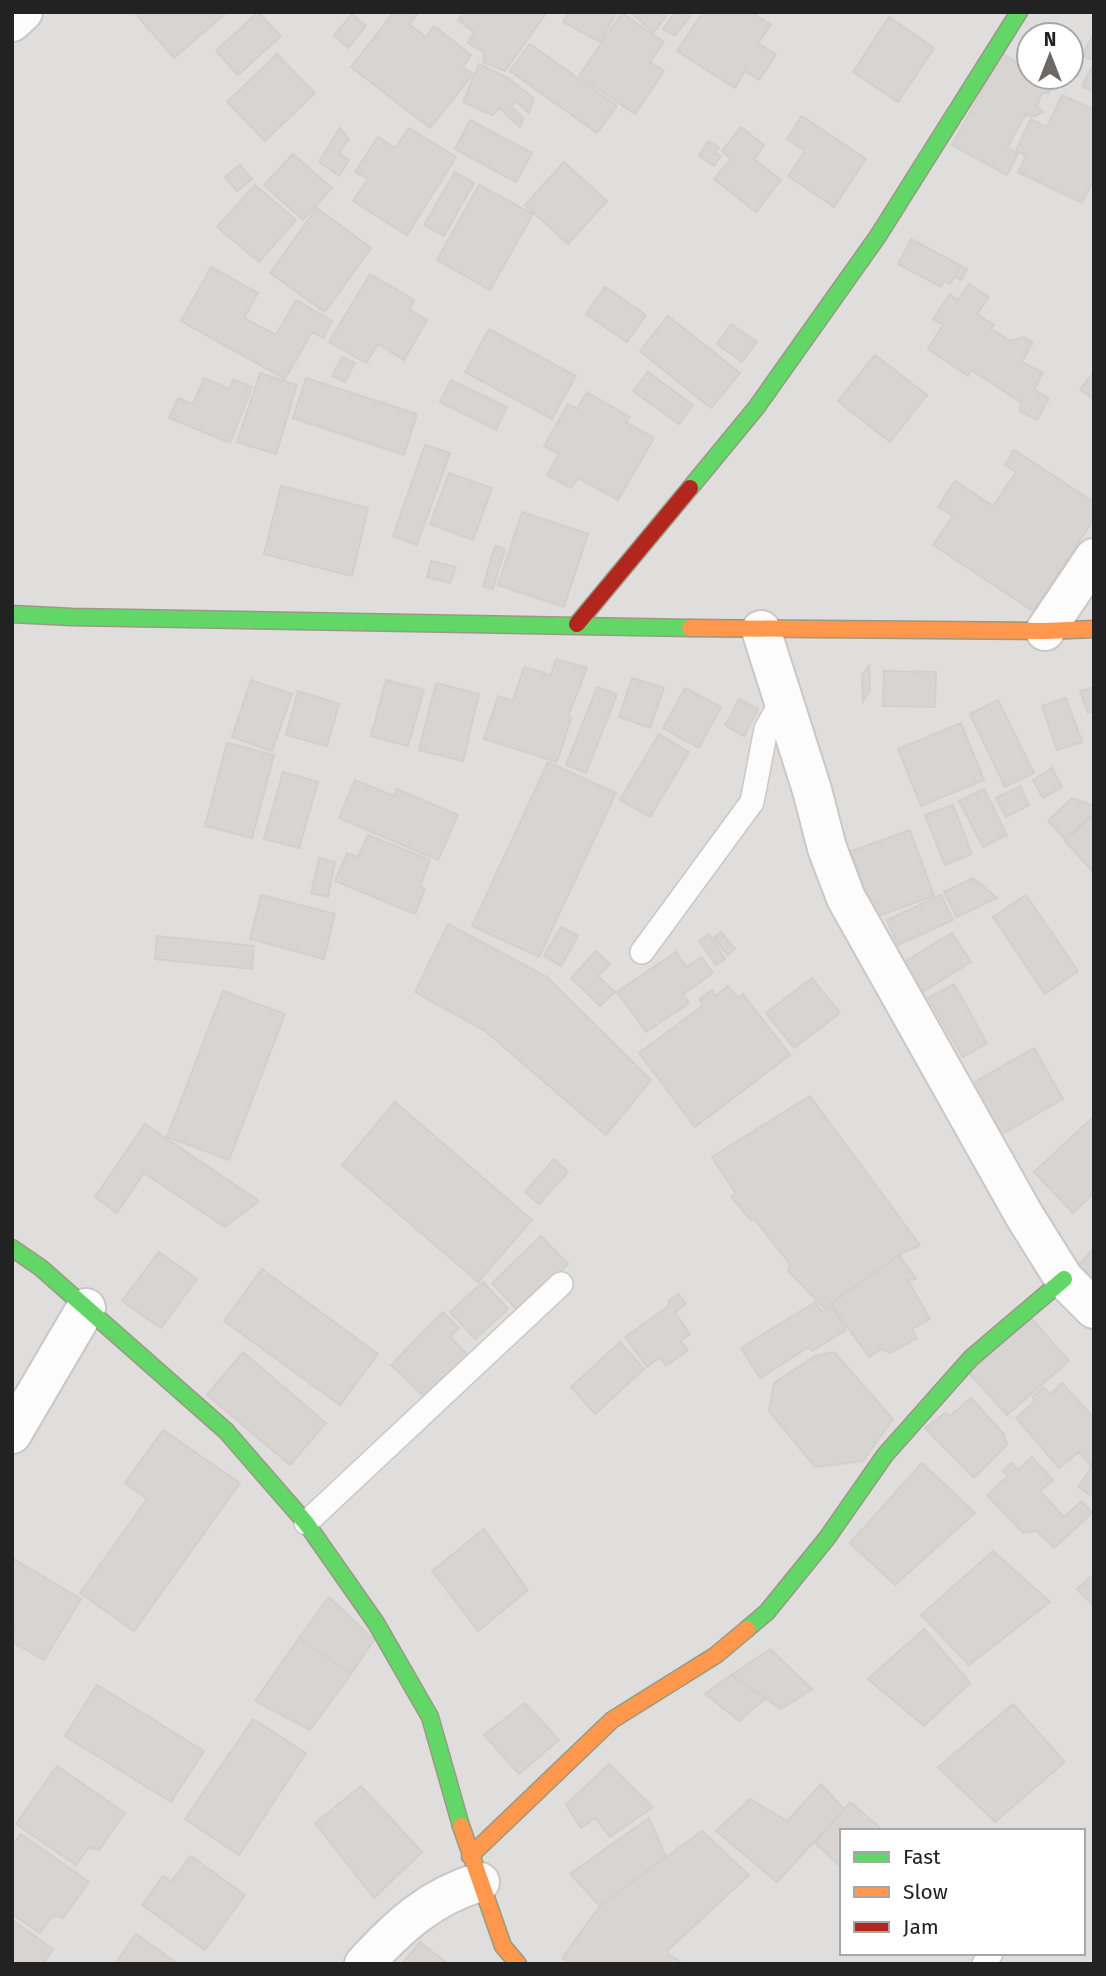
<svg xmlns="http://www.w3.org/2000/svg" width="1106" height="1976" font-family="'Fira Sans',sans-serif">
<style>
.residential{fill:#dfdedc;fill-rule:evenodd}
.building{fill:#d7d4d2;stroke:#d3d0cc;stroke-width:2}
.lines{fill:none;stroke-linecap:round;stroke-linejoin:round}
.lane-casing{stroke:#c9c8c7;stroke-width:26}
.street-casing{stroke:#c9c8c7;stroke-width:42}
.fast-casing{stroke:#999a82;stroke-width:19}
.slow-casing{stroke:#999a82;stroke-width:19}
.jam-casing{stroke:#999a82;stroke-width:19}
.lane{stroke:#fdfcfc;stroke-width:23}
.street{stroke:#fdfcfc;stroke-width:38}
.fast{stroke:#63d668;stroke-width:16}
.slow{stroke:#ff974d;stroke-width:16}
.jam{stroke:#b3261e;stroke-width:16}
</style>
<rect width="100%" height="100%" fill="#f0eeeb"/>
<path class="residential" d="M12,12h1082v1952h-1082zM1029,35h42v42h-42zM842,1831h241v122h-241z"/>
<path class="building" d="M134,12h93l-53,46z
M258,12l23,24 -43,39 -22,-24z
M394,12h25l-10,12 17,13 8,-11 37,29 -8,12 10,7 -43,54 -79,-61z
M464,12h83l-42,59 -22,-9 1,-10 -16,-9 6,-11 -16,-12z
M568,12h49l-17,30 -37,-20z
M630,12h39l-15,20z
M675,12h12l4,3 -16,21 -12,-7z
M703,12h48l20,13 -13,18 18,12 -17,25 -14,-9 -10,17 -58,-37z
M622,13l42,29 -14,20 14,9 -29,43 -56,-38z
M352,14l14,12 -18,22 -14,-13z
M889,17l45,31 -36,54 -45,-30z
M1094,34v27l-12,-6z
M530,44l87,62 -20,27 -87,-62z
M277,54l38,39 -50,48 -38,-39z
M1002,54l27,14v9h17l9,5 -6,11h-7l-5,13 6,6 -8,4 -10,-1 -18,33 11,6 -11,21 -55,-30z
M1094,63v29l-12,-6z
M479,64l27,13 28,21 -5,15 -13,-12 -5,5 12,12 -3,9 -21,-19 -7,7 -29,-13z
M1062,95l32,15v68l-12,25 -64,-31 8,-16 -10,-6 15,-31 16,8z
M802,116l64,43 -32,48 -46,-31 17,-25 -18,-12z
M470,120l62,33 -16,29 -61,-33z
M741,127l23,18 -10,14 27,21 -25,32 -42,-33 17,-20 -9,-8z
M340,128l9,11 -10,14 10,7 -10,16 -20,-14z
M409,128l47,29 -49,78 -54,-34 15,-22 -13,-7 23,-35 17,11z
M708,141l11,6 -4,6 6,3 -7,10 -15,-10z
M293,154l39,34 -29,32 -39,-35z
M564,162l43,39 -39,43 -43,-39z
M240,165l12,14 -15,12 -12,-14z
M455,172l19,11 -30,53 -20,-11z
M255,185l41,35 -37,42 -42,-35z
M479,185l54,29 -43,76 -53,-30z
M317,208l54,40 -46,64 -55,-39z
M911,239l56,30 -6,11 -7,-3 -4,7 -6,-3 -3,6 -43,-23z
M211,267l47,26 -14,25 32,17 20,-35 36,21 -9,17 -11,-6 -27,47 -104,-58z
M370,274l44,26 -5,9 18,11 -23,40 -26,-16 -12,19 -37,-21z
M969,284l20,13 -12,17 17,11 -3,4 19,12 13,-4 10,5 -11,20 21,11 -9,17 15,8 -12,22 -17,-9 1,-9 -50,-32 -3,6 -40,-27 15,-24 -10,-6 17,-25 8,6z
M605,287l41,28 -19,27 -41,-28z
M668,316l72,57 -29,35 -71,-57z
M731,324l26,18 -15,20 -25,-18z
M489,329l87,47 -24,43 -87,-47z
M875,355l52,40 -37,47 -52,-41z
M342,357l13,6 -10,19 -13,-6z
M648,372l45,33 -14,19 -46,-33z
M1094,372v28l-14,-11z
M260,373l37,12 -21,69 -39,-12z
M204,378l25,11 4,-10 19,8 -22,56 -61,-25 9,-20 15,6z
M306,378l111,36 -13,41 -111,-37z
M451,380l56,27 -11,23 -56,-28z
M587,392l43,25 -4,5 28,16 -36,62 -40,-22 -7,10 -24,-13 12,-21 -15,-8 24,-42 9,5z
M425,445l25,8 -33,92 -24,-9z
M1014,450l80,52v17l-61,92 -100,-66 20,-29 -15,-9 17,-26 38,25 23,-34 -11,-7z
M449,473l43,15 -19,52 -43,-16z
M281,486l87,22 -16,68 -88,-22z
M522,512l66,22 -24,73 -66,-22z
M495,546l10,3 -12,40 -10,-3z
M431,561l25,6 -6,16 -23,-6z
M556,659l31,9 -19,49 3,1 -14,44 -73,-23 14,-43 15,5 11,-34 27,8z
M869,666l1,25 -7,10 -1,-26z
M884,671l52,1 -1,35 -52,-1z
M632,678l32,10 -14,40 -31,-11z
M251,680l41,14 -20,57 -40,-14z
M386,680l38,10 -16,56 -37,-10z
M436,683l43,11 -16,67 -44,-11z
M597,687l20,7 -31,79 -20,-8z
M1094,687v24l-6,2 -8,-22z
M685,688l36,19 -22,41 -36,-20z
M298,691l41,13 -12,42 -41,-11z
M1066,698l16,44 -25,8 -15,-44z
M739,699l19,10 -14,27 -19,-11z
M998,700l36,73 -29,14 -35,-73z
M961,723l23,57 -63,26 -23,-57z
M659,734l30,18 -39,65 -30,-17z
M227,743l47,12 -22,83 -47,-12z
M548,762l68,31 -77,164 -67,-31z
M1052,768l10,19 -19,11 -10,-18z
M283,772l35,10 -19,66 -35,-9z
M355,780l39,16 3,-7 61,26 -20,45 -99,-42z
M1020,786l9,19 -23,12 -10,-19z
M984,789l23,46 -24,12 -24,-46z
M1072,798l22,8v6l-29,27 -17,-18z
M953,805l19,49 -27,11 -20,-50z
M1094,815v58l-29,-32z
M910,830l24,66 -59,21 -24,-66z
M368,835l62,25 -10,27 5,2 -10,25 -80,-33 12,-28 11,4z
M319,858l16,4 -7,35 -17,-4z
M973,878l24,20 -40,19 -13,-25z
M261,895l74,19 -11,45 -74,-20z
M941,895l12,25 -55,25 -11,-25z
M1026,895l52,76 -33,23 -52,-77z
M448,924l99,53 104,103 -45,55 -121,-104 -70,-39z
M561,927l17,9 -17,30 -17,-10z
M721,932l14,17 -7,6 -14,-17z
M952,933l19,29 -52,32 -18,-30z
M709,934l16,25 -9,6 -17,-24z
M157,936l97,10 -2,23 -97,-10z
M596,951l14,13 -12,12 17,16 -15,14 -29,-28z
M676,952l10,15 16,-10 11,16 -30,21 6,9 -43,29 -29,-40z
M812,978l28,35 -46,35 -28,-35z
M954,984l33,59 -24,14 -35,-59z
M728,986l10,12 5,-4 47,61 -95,72 -56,-74 63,-47 -2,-7 12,-9 3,6z
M223,991l62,23 -56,146 -62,-23z
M1034,1048l29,51 -68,39 -29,-51z
M810,1096l110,149 -21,10 -75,53 -36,-37 2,-7 -36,-45 -3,1 -20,-23 5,-3 -24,-37z
M395,1102l137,118 -54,62 -136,-117z
M1094,1116v77l-21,20 -39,-41z
M145,1124l114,77 -34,26 -81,-54 -27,40 -22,-16z
M554,1159l14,13 -29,32 -14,-12z
M541,1236l27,28 -49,48 -27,-29z
M1094,1248v32l-16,-14z
M159,1252l38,27 -36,49 -39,-27z
M899,1255l17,24 -8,1 22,39 -18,10 5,9 -27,15 -9,-4 -12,8 -38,-53z
M262,1269l116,85 -38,51 -116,-84z
M483,1282l25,27 -33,30 -25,-27z
M679,1294l7,10 -11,8 15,22 -9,7 7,9 -22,16 -6,-9 -13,10 -22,-30 44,-31v-6z
M815,1302l7,10 9,-6 15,24 -34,21 -3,-4 -49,31 -19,-30z
M443,1312l16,16 -9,9 19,19 -42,43 -36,-34z
M1031,1318l38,43 -62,54 -38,-42z
M620,1342l24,27 -49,45 -24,-27z
M243,1352l83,71 -36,42 -83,-70z
M834,1352l59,67 -30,42 -48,6 -46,-56 5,-28 41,-27z
M1062,1383l32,35v41l-3,7 -12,-14 -20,16 -43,-50 18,-16 -1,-5 10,-10 7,7z
M971,1398l33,36 3,11 -33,33 -49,-50 20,-15 5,3z
M163,1430l77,53 -106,148 -54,-38 67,-94 -22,-16z
M1032,1457l21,23 -13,11 24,26 18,-16 10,12 -38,35 -17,-17 -14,2 -36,-38 21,-19 -5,-5 8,-8 7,7z
M922,1463l53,50 -80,72 -45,-42z
M1094,1463v35l-16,-11z
M484,1529l44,61 -50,41 -46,-60z
M993,1551l57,51 -81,63 -48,-50z
M12,1558l69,41 -37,61 -32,-18v-9l3,-6 -3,-1z
M1094,1574v32l-17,-17z
M329,1597l45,43 -23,34 -52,-36z
M924,1629l46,54 -46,43 -56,-47z
M299,1638l52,36 -41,56 -55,-29z
M770,1649l42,40 -31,20 -50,-34z
M731,1675l35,23 -27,23 -34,-27z
M97,1685l107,66 -33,51 -106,-66z
M525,1703l34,37 -40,34 -35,-39z
M1013,1704l52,58 -70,60 -57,-55z
M253,1719l53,34 -67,102 -54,-36z
M609,1764l44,43 -43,30 -15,-19 -14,10 -15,-23z
M57,1766l68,47 -26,37 -10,-3 -13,18 -60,-41z
M821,1784l23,25 -67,73 -61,-51 34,-32 37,22z
M361,1786l61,66 -48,46 -59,-75z
M850,1802l34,29h-42v37l-27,-25z
M649,1818l17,38 -66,50 -30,-32z
M702,1831l47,44 -83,77 17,12h-113l-8,-6 38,-52z
M21,1834l68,48 -26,36 -10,-3 -13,18 -28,-19v-68z
M191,1856l54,39 -40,55 -63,-45 21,-29 8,6z
M12,1920l41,29 -10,15h-31z
M136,1934l42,30h-63z
M420,1942l28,22h-46z"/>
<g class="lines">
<g class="lane-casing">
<path id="lane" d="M642,952l110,-150 14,-73 17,-30
M306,1523l255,-239
M984,1964l7,-11"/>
</g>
<g class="street-casing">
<path id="street" d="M12,22l11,-10
M761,630l51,160 15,58 19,50 178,317 40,64 30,30
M1045,631l49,-73
M12,1434l74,-126
M364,1964c35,-38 66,-67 116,-82"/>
</g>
<g class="fast-casing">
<path id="fast" d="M690,488l66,-80 122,-172 141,-224
M12,614l60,3 618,11
M12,1248l29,20 185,163 80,92 70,100 54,94 31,109
M747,1629l20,-17 60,-74 58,-83 86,-97 93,-79"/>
</g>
<g class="slow-casing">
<path id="slow" d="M690,628l355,3 49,-2
M461,1826l42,120 15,18
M470,1856l142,-136 104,-65 31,-26"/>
</g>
<g class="jam-casing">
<path id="jam" d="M577,624l113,-136"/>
</g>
<use href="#lane" class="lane"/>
<use href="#street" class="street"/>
<use href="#fast" class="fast"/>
<use href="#slow" class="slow"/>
<use href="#jam" class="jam"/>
</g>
<rect width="1106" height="1976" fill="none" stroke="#222222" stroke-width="28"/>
<rect x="840" y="1829" width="245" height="126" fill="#ffffff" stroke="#a7a7a7" stroke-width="2"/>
<rect x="854" y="1852" width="35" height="10" fill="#63d668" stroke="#a7a7a7" stroke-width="2"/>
<text x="903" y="1864" font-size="21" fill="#222222">Fast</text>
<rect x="854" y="1887" width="35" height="10" fill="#ff974d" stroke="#a7a7a7" stroke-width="2"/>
<text x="903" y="1899" font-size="21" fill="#222222">Slow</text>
<rect x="854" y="1922" width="35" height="10" fill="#b3261e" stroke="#a7a7a7" stroke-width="2"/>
<text x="903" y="1934" font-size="21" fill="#222222">Jam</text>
<g transform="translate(1050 56)"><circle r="33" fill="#ffffff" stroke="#a7a7a7" stroke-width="2"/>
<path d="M0-5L12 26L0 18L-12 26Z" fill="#6a6968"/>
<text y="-10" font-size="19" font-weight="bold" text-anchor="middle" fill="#222222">N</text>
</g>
</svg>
